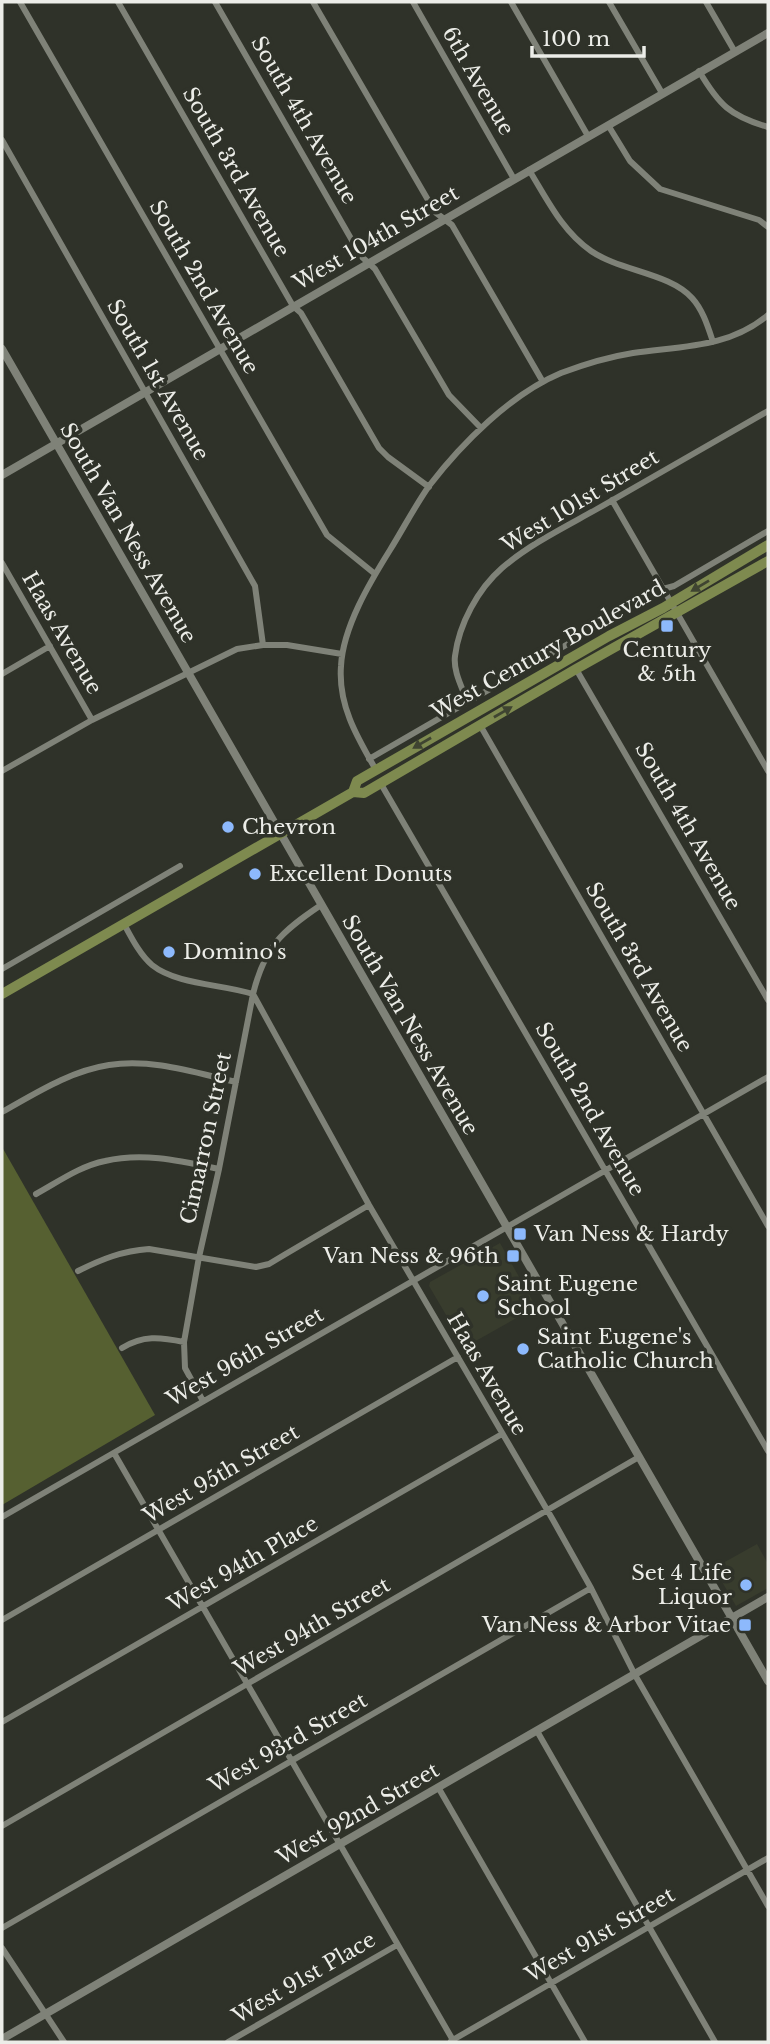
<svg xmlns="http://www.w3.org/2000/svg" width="770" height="2044" font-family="'Libre Baskerville',serif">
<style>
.built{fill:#383c2d}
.green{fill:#566031}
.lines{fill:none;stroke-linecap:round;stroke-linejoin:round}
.street{stroke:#7f8278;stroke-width:6}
.secondary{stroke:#7f8278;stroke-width:8}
.primary{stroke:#7e8a4f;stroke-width:10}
.oneway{fill:#3f4431}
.poi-dot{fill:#8db9fc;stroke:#2f3229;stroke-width:2.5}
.labels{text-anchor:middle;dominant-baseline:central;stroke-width:7;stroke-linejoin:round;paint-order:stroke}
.street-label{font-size:21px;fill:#ecede8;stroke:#2f3229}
.poi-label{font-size:21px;fill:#ecede8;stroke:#2f3229;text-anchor:start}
</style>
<rect width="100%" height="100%" fill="#2f3229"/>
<path class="built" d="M500,1243l36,64 -71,40 -36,-61 1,-4z
M757,1544l11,20v24l-32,18 -22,-38z"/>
<path class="green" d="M2,1147l153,268 -153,90z"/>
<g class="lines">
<path class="street" d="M20,2l307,533 48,39
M118,2l175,304 8,7 78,135 9,9 41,30
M215,2l146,254 14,13 74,126 32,33
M313,2l122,210 17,13 91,157
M413,2l101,177
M511,2l77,134
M609,2l53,91
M706,2l29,50
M699,71c20,34 31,45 69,56
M608,125l22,36 30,28 99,31 9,7
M2,140l253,446 8,59
M529,170c18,29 33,61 62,81 29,20 79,22 101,47 11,12 16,29 21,44
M612,500l156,271
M2,563l90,157
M576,669l192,331
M2,674l48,-28
M467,701c-5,-14 -14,-30 -12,-45 4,-32 23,-67 47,-88 28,-24 63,-41 95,-59 57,-33 114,-65 171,-98
M480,725l288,501
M369,759l294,-170 11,-3 94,-55
M376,770c-19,-33 -38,-65 -35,-104 2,-39 29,-84 49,-116 13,-21 25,-44 39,-64 33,-43 82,-92 132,-113 24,-9 47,-16 72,-20 48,-7 96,-5 135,-38
M2,771l90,-51 145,-71 26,-4h24l55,9
M381,784l387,667
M124,924c7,13 16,31 28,41 25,20 70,19 101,29l116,211 184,315 38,68 44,87 133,231
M2,969l178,-103
M2,1112c34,-19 68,-41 107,-47 43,-7 87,8 127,17
M36,1194c22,-12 44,-28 69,-33 38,-9 76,0 114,8
M78,1271c24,-12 44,-20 71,-22l107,18 13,-3 15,-9 85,-50
M122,1348c21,-13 38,-11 62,-6
M203,1401l-18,-33 -1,-26 15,-85 20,-88 34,-175c12,-48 28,-62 68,-89
M114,1453l340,589
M2,1517l766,-440
M2,1620l456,-263
M2,1722l500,-288
M537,1731l178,311
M438,1787l147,255
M2,1826l637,-369
M2,1928l589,-340
M2,1948l62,94
M451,2041l317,-183
M228,2042l169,-97"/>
<path class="secondary" d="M2,349l766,1332
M2,475l766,-442
M2,2039l766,-442"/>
<path class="primary" d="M353,792l4,-11 252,-145 54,-28 105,-63
M2,994l351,-202 11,1 212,-124 192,-108"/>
</g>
<defs><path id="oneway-solid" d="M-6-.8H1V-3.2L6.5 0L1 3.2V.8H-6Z" transform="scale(1.75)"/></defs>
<g class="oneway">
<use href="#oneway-solid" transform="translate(700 586) rotate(149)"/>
<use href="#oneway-solid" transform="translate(503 712) rotate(-30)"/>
<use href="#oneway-solid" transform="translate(422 743) rotate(150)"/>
</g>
<g class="poi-dot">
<rect x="660" y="619" width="14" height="14" rx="3.5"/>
<circle cx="228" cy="827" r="7"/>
<circle cx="255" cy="874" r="7"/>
<circle cx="169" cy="952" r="7"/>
<rect x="513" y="1227" width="14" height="14" rx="3.5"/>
<rect x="506" y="1249" width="14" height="14" rx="3.5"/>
<circle cx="483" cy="1296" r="7"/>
<circle cx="523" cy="1349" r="7"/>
<circle cx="746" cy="1585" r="7"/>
<rect x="738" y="1618" width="14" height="14" rx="3.5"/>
</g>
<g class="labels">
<g class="street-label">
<text transform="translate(478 81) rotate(60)">6th Avenue</text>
<text transform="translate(304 120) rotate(60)">South 4th Avenue</text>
<text transform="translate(236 172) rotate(60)">South 3rd Avenue</text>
<text transform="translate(376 238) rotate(-30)">West 104th Street</text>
<text transform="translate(204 287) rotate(60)">South 2nd Avenue</text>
<text transform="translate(158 380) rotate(60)">South 1st Avenue</text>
<text transform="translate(580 501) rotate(-31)">West 101st Street</text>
<text transform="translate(128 533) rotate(60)">South Van Ness Avenue</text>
<text transform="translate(62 633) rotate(60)">Haas Avenue</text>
<text transform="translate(548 650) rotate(-29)">West Century Boulevard</text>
<text transform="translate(688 826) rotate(60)">South 4th Avenue</text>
<text transform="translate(639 967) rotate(60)">South 3rd Avenue</text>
<text transform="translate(410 1025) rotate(60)">South Van Ness Avenue</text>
<text transform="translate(590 1109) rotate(60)">South 2nd Avenue</text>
<text transform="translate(206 1138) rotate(-78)">Cimarron Street</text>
<text transform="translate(245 1357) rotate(-30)">West 96th Street</text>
<text transform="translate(487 1374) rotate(60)">Haas Avenue</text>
<text transform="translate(221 1474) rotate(-30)">West 95th Street</text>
<text transform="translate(243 1564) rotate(-30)">West 94th Place</text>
<text transform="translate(312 1627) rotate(-30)">West 94th Street</text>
<text transform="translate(288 1743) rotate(-30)">West 93rd Street</text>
<text transform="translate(358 1814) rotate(-30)">West 92nd Street</text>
<text transform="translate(600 1935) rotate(-30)">West 91st Street</text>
<text transform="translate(304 1978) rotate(-30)">West 91st Place</text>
</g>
<g class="poi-label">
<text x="667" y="650" text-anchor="middle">Century<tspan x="667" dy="24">&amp; 5th</tspan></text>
<text x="242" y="827">Chevron</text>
<text x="269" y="874">Excellent Donuts</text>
<text x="183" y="952">Domino's</text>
<text x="534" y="1234">Van Ness &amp; Hardy</text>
<text x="499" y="1256" text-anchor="end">Van Ness &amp; 96th</text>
<text x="497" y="1284">Saint Eugene<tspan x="497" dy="24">School</tspan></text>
<text x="537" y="1337">Saint Eugene's<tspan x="537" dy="24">Catholic Church</tspan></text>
<text x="732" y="1573" text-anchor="end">Set 4 Life<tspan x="732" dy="24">Liquor</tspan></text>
<text x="731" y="1625" text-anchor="end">Van Ness &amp; Arbor Vitae</text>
</g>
</g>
<rect width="770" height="2044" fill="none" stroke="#ecede8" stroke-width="7"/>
<path d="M532 46v10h112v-10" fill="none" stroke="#ecede8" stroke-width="3.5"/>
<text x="542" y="46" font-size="21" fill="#ecede8" stroke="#2f3229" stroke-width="5" paint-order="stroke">100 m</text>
</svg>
